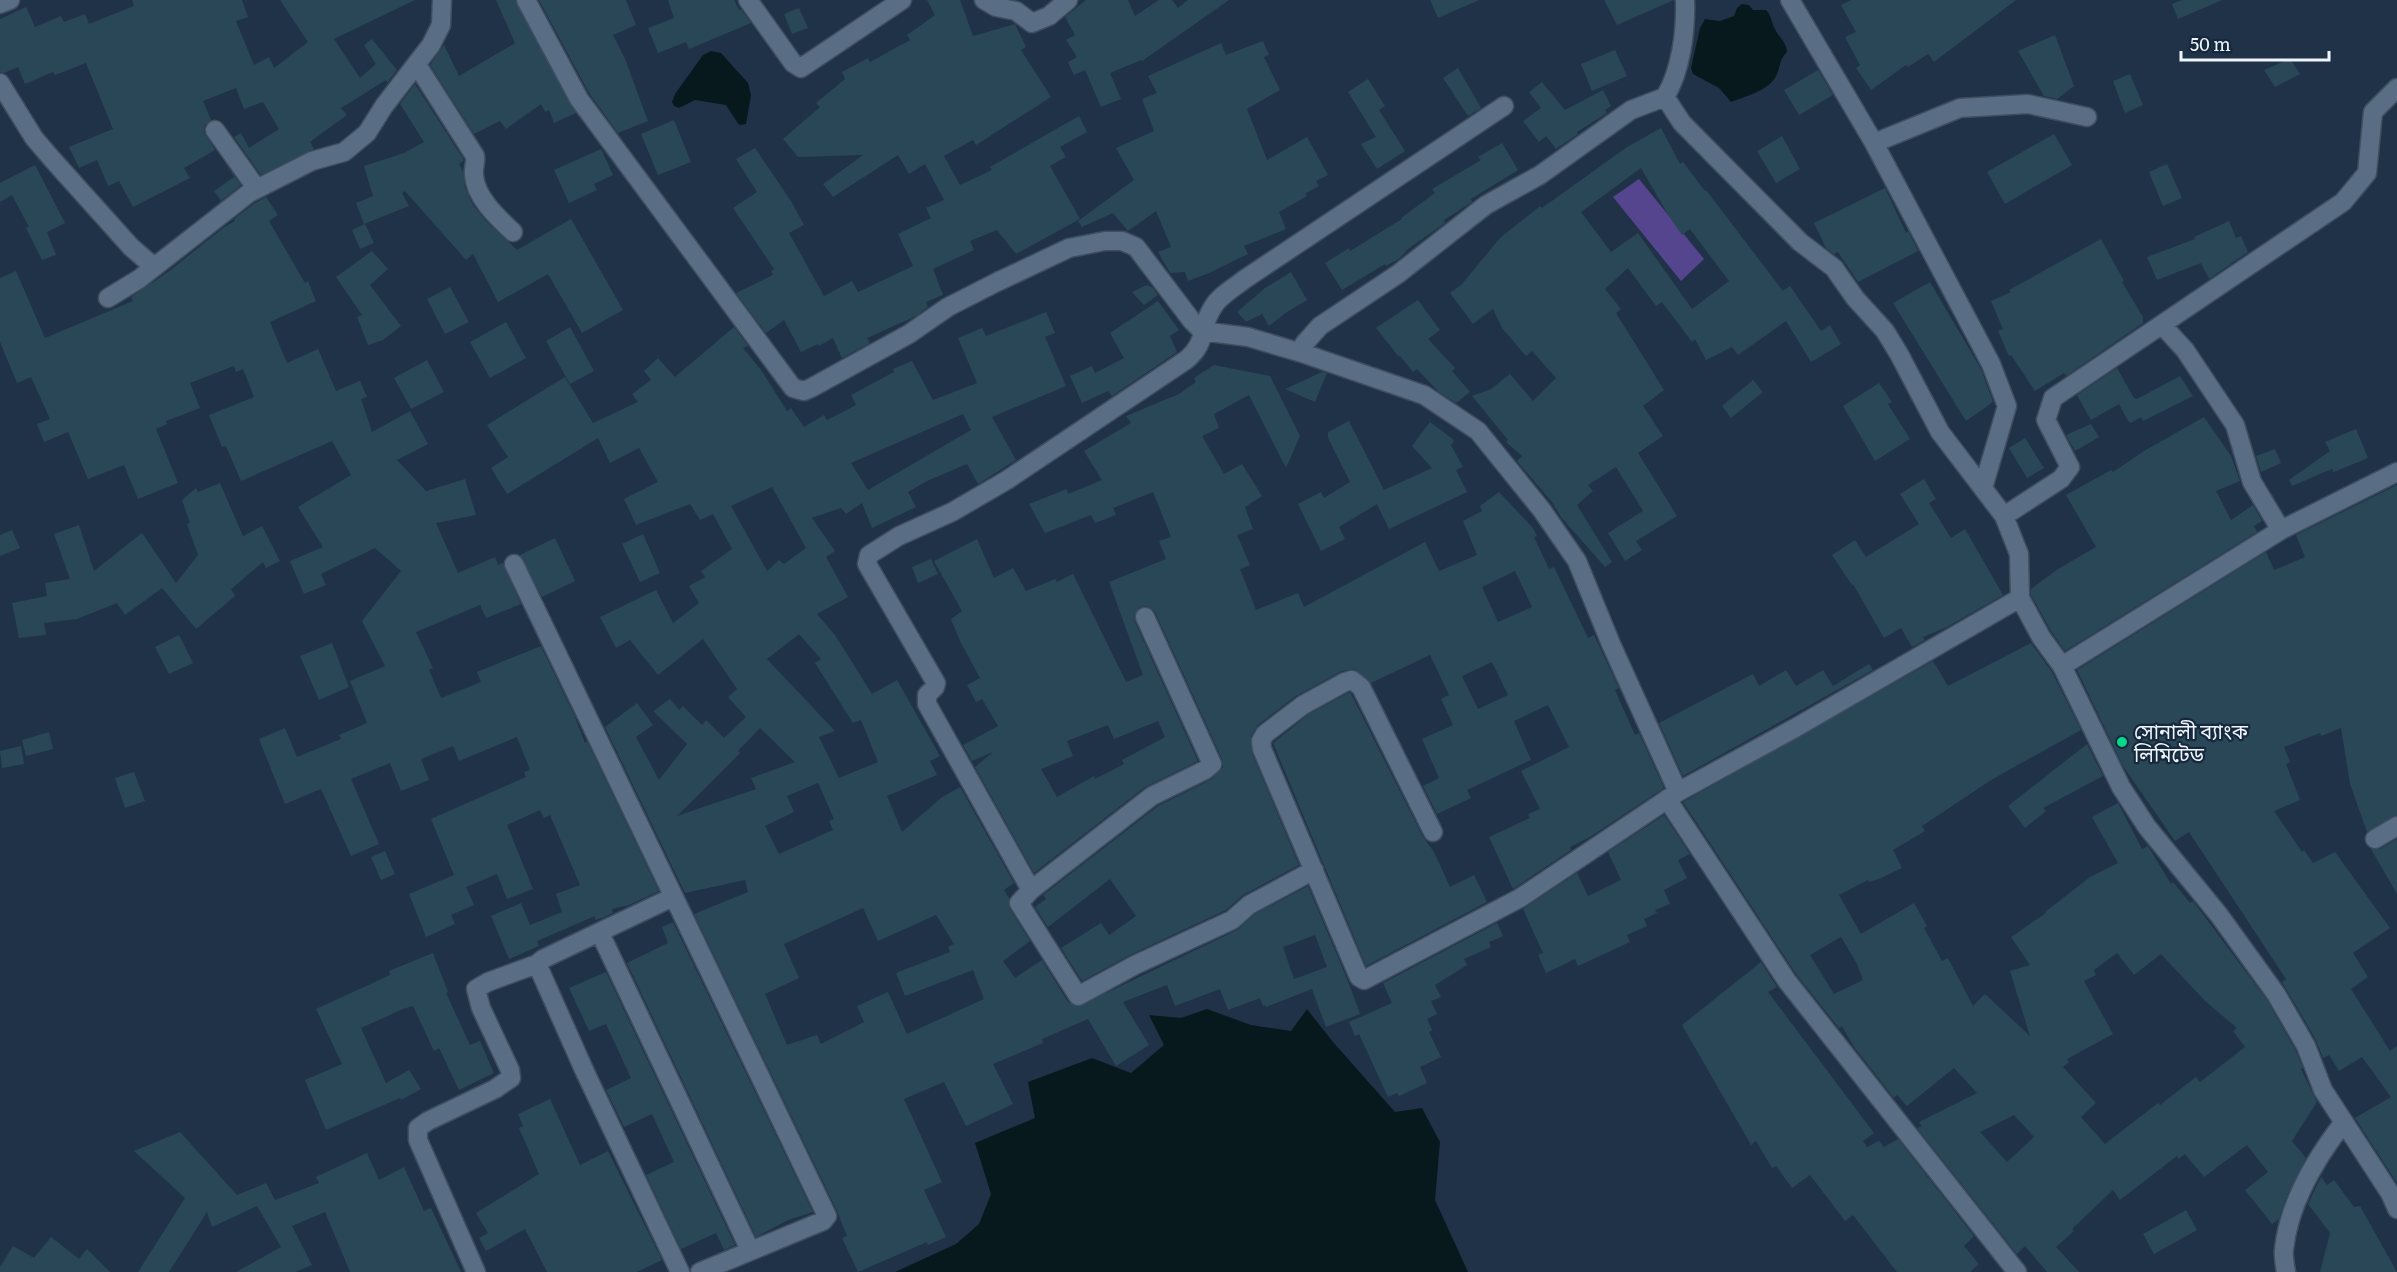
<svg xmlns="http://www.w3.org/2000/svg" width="2397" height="1272" font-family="Literata,'Noto Sans Bengali',serif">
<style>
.green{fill:#55458f}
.water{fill:#08191e}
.building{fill:#2a4757;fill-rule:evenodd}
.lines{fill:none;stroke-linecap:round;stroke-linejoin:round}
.street-casing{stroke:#3f4e5e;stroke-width:21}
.street{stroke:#596d85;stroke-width:18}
.poi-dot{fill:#06d98b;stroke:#16283c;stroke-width:2}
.labels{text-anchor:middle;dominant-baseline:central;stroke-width:4.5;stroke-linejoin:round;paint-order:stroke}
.poi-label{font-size:20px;fill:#eff5fe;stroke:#16283c;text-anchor:start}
</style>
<rect width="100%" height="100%" fill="#203247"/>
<path class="green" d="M1639,179l65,80 -23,22 -68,-84z"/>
<path class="water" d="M1742,4l7,1 4,5h13c6,6 5,12 9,19 4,9 11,12 12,23 -9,9 -6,16 -12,26 -8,13 -31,19 -44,24l-12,-14 -26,-14 -2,-6 9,-40 5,-9 15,2 14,-5 3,-8z
M711,51l10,2 27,30 3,12 -5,29 -7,1 -13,-20 -31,-5 -16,8 -5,-2 -2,-4 3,-8 28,-39z
M1207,1009l44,16 40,6 16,-22 26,33 62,70 27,-4 18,34 -5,58 33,72h-573l61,-28 23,-20 12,-30 -16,-51 60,-25 -7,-36 64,-24 39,15 33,-28 -15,-30 32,3z"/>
<path class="building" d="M132,0h110l6,17 -12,4 18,44 15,-8 5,11 34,-26 -28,-42h135l-81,39 26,39 16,-14 -12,-19 8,-6 25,31 -10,13 -1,-3 -45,28 6,7 -37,27 4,7 -53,26 -27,-38 7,-4 8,15 30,-19 -16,-27 -19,7 -8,-21 -33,13 8,19 -6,5 -1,7 11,18 -31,18 6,10 -57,29 -14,-26 -11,5 -11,-26 -18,8 -10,-21 44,-18 -27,-66 -31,12 -2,-3 -28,12 -7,-17 -14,6 -4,-1v-53l26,-12 9,20 26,-11 3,6 21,-8 4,10 45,-18z
M496,0h19l61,113 -22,10 -5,-13 -4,2 -4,-8 -35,25 -6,-8 -26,13 -44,-69 14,-20 15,31 56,-33z
M539,0h87l10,25 -23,10 12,24 23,62 -30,12 -29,-40z
M668,0h66l5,10 2,-1 10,14 -62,26 -3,-7 -28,11 -10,-25 26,-10z
M927,0h33l13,36 42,-12 11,23 -5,3 30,47 -75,48 -3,-5 -29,16 16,29 32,-15 -2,-3 89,-51 8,16 -27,15 6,10 -16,9 30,53 -64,35 -19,-24 -27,11 4,9 -41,19 10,26 -17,7 2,5 -12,9 -49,22 3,5 -28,15 -9,-20 -14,8 -1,-2 -17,8 -17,-32 -18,13 -30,-40 37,-18 -2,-4 3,-2 -41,-61 24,-16 -21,-33 19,-11 36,53 13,24 -15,8 35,63 28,-15 6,11 55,-26 -15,-32 33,-16 -5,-10 18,-8 -19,-36 -16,10 -11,-19 -65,42 -10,-13 40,-29 -65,2 -15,-18 37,-32 -4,-4 29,-24 -3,-7 26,-14 2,4 40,-22 -3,-5 28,-20z
M1086,0h42l7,16 24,-16h13l6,8 10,-8h41l-87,61 -1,-1 -31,13 11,26 -20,8 -16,-37 -11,5 -6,-13 9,-5 -11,-17 9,-5 -10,-18z
M1430,0h49l-41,18z
M1604,0h70l-57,25z
M1851,0h165l-82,62 -6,-8 -20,13 -2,-2 -35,25 -15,-22 4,-3 -15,-28 11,-5 -15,-27z
M2182,0h40l-44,19 -6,-15z
M799,8l9,20 -16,6 -8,-20z
M2055,35l19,51 -17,13 -13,-3 -26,-45z
M1263,41l6,14 -5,2 16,33 -33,19 20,51 40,-23 21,38 -12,6 3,5 -13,7 1,3 -28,16 7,17 -42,17 4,8 -39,19 -21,8 -3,-9 -15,1 -12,-21 13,-5 -15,-36 -28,20 -15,-18 -31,14 -4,-6 56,-41 -18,-32 38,-17 -12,-32 15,-6 -9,-17 73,-33 5,12z
M1615,50l12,26 -35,15 -11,-27z
M2290,59l10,15 -25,13 -11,-17z
M1458,68l23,40 -13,8 -25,-38z
M1818,70l15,25 -34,20 -15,-25z
M2130,74l13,31 -18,8 -12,-32z
M1368,79l17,27 -6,4 26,41 -28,18 -16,-25 15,-7 -28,-45z
M1542,82l23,28 38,-20 8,16 -6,4 2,3 -30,19 1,2 -22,15 -10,-13 -7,6 -16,-21 18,-13 -12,-16z
M415,84l49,76 -5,4 4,8 2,15 8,18 13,16 31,29 54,-31 52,91 -41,23 -34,-59 -50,28 -25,-48 -7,6 -61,-69 -3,2 7,13 -45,18 -8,-21 17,-7 -9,-30 40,-13 20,-11 -24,-38z
M674,120l17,42 -33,13 -17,-41z
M1661,128l19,36 3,-2 22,29 1,-1 77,101 7,-5 31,45 9,-6 11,19 -30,18 -25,-41 -48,34 -6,-8 -26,13 -11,-21 -3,3 -30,-40 -6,4 -28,-38 -23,21 16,20 -5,4 48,77 -21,16 20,30 -25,17 39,63 -41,25 6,9 -17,11 -17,-28 35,-22 -27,-44 -28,18 5,6 -16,14 35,57 -7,5 -44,-50 -9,-15 -35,-41 5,-5 -16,-14 2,-2 -36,-44 19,-7 19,-15 23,27 23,-23 -24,-27 -6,5 -24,-28 -9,-19 -20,15 -23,-31 11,-8 39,-47 40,-32 2,2 85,-61zM1641,168l28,48 13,19 8,-6 39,52 -37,28 -54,-76 -27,19 -30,-40z
M2054,134l18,31 -67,39 -18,-32z
M1782,136l18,33 -24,14 -19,-32z
M1502,143l16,27 -47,29 1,3 -28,18 1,3 -37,26 -8,9 -14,8 -1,-2 -43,26 -17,-27 24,-15 1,3 52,-32 -1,-1 34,-25 -3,-4 49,-29 -3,-3z
M601,149l12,26 -19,9 3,6 -28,13 -15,-33z
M223,161l18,24 -20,16 -7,-10 20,-14z
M2167,164l15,34 -19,8 -14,-34z
M35,165l30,58 -18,9 9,23 -14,5 -16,-32 3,-1 -17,-32 -12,7v-19z
M1885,188l21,45 2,-2 10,20 -60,31 -20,-30 -4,2 -8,-6 -12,-25z
M266,197l12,18 -9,6 36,62 3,-2 8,20 -46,21 17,41 31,-14 18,42 24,-10 7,16 -6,2 11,33 38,-21 18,33 -31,16 29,31 39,-12 11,36 -40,8 22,50 37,-16 3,8 5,-2 18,41 -35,14 -6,-13 -64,27 17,36 -4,2 12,28 40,-16 -4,-10 64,-26 34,71 10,26 2,-2 72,150 -30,14 -17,4 1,4 -11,5 -7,2v-4l-58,25 2,5 -30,13 -18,-43 30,-13 9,22 32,-13 -6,-18 24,-9 -30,-70 -6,3 -4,-8 -33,15 26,64 -26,10 -10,-25 -31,13 8,18 -23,10 4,9 -29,13 -17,-43 45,-19 -23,-56 95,-42 -2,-5 6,-2 -13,-33 -58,24 -6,-15 -32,13 8,21 -28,11 -11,-28 -39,16 28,65 -28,12 -30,-67 -36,15 -26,-65 26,-11 12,29 44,-18 -2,-4 28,-12 -17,-42 35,-15 -23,-45 39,-50 -26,-23 -54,26 5,11 -22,9 -14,-33 33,-14 -25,-40 53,-32 -19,-34 -91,40 -15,-35 -4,1 -13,-32 45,-18 -11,-28 -7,3 -2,-6 -44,17 10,25 -34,13 1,3 -11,5 22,54 -40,16 -14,-34 -36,14 -20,-47 -24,10 -7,-18 13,-5 -19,-42 -14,6 -17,-41v-64l16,-7 29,67 88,-37 -2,-4 37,-25 55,-44 12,-7 -1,-2 21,-16z
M2229,221l7,17 5,-2 7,16 -39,27 -8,-16 -44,17 -10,-23 48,-18 -1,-2z
M365,224l9,19 -14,6 -8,-19z
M2101,239l23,42 -2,1 21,35v6l-77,53 -2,-3 -29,18 -24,-36 -2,1 -11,-25 5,-2 -12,-28 20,-9 -2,-2z
M372,251l16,18 -18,16 31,41 -18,14 -15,5 -11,-28 5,-2 -26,-38z
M1291,272l16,28 -23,14 -15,12 -7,-12 -16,8 -9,-10 28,-24z
M1930,282l51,87 12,33 -27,19 -73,-118z
M1147,285l6,3 5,7 -14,10 -12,-13z
M450,287l19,35 -24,12 -18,-35z
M1418,300l22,30 -12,9 27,29 -3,3 18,21 -14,11 -17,-11 -22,-23 -4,3 -13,-16 -1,1 -23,-29z
M1158,301l21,29 -9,6 7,16 -65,44 -4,-5 -26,12 -12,-27 22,-10 3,7 29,-15 -14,-25z
M1046,312l9,21 -10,4 21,49 -74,31 24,43 -38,24 -11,-20 -40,17 -19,11 8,15 -44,21 -10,-25 -16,11 -5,-6 -29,10 23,33 -9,6 22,40 -31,17 18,21 37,59 25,-14 43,76 -10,5 7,14 -50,21 15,36 39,-34 19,-11 54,96 -10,7 5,8 1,11 20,32 -27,20 12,17 27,-18 26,42 9,5 160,-77 18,-16 53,-28 40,95 12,33 -34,13 -14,-38 -46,18 -1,-2 -2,1 -3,-8 -32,12 -8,-21 -45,17 -8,-21 -44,17 26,43 -33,21 -28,-47 -46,20 1,4 -50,21 20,40 -47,22 -22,-44 -40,17 38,83 -18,8 22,47 -18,8 -1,-3 -69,30 -16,-34 5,-2 -10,-25 -143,-297 54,-22 -3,-12 -60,13 -80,-166 32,-24 16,22 -17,12 23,43 28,-36 -34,-33 17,-12 9,11 4,-4 19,19 4,-5 18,18 22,-21 -18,-20 9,-8 -34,-50 -45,36 -28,-35 -14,8 -16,-31 56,-27 17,33 26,-20 -10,-17 16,-9 -4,-6 31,-22 -19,-35 -13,6 -10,-16 -54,21 -12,-26 34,-17 -19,-34 -29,15 -12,-25 -91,56 -16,-26 17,-11 -21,-32 78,-48 28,46 45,-21 -6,-8 19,-14 -7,-9 14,-13 17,19 59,-50 14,19 -5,2 18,22 26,41 4,-3 13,19 20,-12 3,5 29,-15 -5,-10 43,-23 -1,-3 19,-8 21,39 44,-17 -19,-45 24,-10 4,8zM963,414l8,16 -103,60 -17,-27zM772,487l34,61 -22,16 -5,-4 -12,11 -36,-65zM799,634l22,25 -6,4 38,60 8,-3 17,42 -39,16 -20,-41 16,-6 -68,-72zM760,728l35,34 -44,16 5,11 -79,27 63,-63 -2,-2zM818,783l16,36 -5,2 4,9 -54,24 -14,-28 29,-14 -7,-16zM863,908l15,33 58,-26 18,29 -6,3 2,5 -54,21 9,23 68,-26 11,29 -77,35 -19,-42 -31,14 7,16 -43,22 -4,-9 -30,10 -22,-51 34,-16 -15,-34zM1315,935l12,32 -33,12 -11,-32z
M506,322l20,36 -36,20 -20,-36z
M570,327l24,44 -24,13 -24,-43z
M427,360l17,32 -33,17 -17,-31z
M1214,365l56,11 30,60 -14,32 -37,-73 -35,19 5,14 -17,8 22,38 18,-10 20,32 -17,11 8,22 -16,6 13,30 -10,4 16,41 42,-17 6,14 121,-65 14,29 38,-16 -14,-34 19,-10 -2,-5 19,-14 34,36 4,8 -3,1 15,32 5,-2 34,71 6,-3 25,53 -4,2 20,45 4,-2 25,55 -74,49 -20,10 1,3 -58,39 -24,-52 41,-19 -2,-4 12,-5 -19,-38 48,-24 -21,-42 -34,16 17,39 -64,30 4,8 -34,16 -14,-28 16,-8 -17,-39 31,-14 -12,-26 8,-4 -19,-40 -59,28 -16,-14 -13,2 -46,25 -38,29 -7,11 1,17 47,112 -56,30 -17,15 -96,45 -48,26 -21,-33 40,-25 8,12 27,-19 -26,-37 -62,48 -13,-20 11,-8 -3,-4 115,-89 54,-27 11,-12 -1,-8 -67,-147 -8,-6 -7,1 -6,8 1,7 63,139 -53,26 -111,86 -59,-106 18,-15 -21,9 -9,-16 35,-19 -16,-27 -6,3 -9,-17 13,-7 -20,-37 -9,-22 11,-8 -28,-50 43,-22 17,39 19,-10 13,23 29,-12 2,3 16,-8 53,108 17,-7 -34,-93 57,-23 -7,-18 12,-4 -18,-45 -40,16 3,7 -21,8 -4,-8 -46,18 -16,-29 38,-15 1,5 34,-14 -18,-29 47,-28 -5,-7 53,-22 17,-12 -2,-4zM1515,571l17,36 -34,15 -16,-35zM1492,662l16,33 -30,14 -16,-33zM1158,721l7,16 -43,23 2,4 -29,15 -1,-3 -37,21 -16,-28 32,-13 -6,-15 41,-16 6,14z
M2117,368l17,30 3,1 43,-23 13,20 -50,25 -2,-4 -10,6 -3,-2 -9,-17 -28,16 -14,-25z
M1322,372l5,1 -12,29 -30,-13z
M1753,380l10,12 -32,26 -9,-12z
M1879,383l13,19 -4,2 22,35 -35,22 -32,-55z
M2204,417l27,39 9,25 -24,10 15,29 22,-15 9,16 -8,5 3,6 -192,119 -14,-20 -20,-36v-6l27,-20 38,-22 -30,-52 45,-25 2,2 31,-21z
M1349,421l35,69 48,-22 -20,-22 18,-24 24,18 -3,5 12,22 -7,3 11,22 -78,37 -12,-25 -38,23 6,12 -24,12 -23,-47 23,-12 3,6 26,-16 -22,-44v-6z
M2091,424l8,13 -24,14 -9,-16z
M2356,429l12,29 -34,14 -2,-3 -40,17 -3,-6 41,-29 -5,-9z
M2025,438l19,30 -17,10 -18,-30z
M2275,449l6,14 -20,9 -5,-16z
M1924,479l12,20 -7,4 22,35 14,-9 38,66 -56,32 -24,10 2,3 -13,7 -11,-19 -17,10 -31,-54 -1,1 -20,-30 23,-15 11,17 53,-33 -19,-30z
M220,483l23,53 19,-10 18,35 -14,7 -3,-6 -32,27 4,7 -39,33 -34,-41 -37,27 -8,-12 -40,16 -33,4 2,12 -27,3 -7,-35 35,-7 -2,-13 25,-4 -16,-45 25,-9 15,46 48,-38 34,50 22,-28 -11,-31 3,-1 -8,-23 14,-12 2,4z
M2397,485v330l-30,17 -17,-48 -9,-56 -20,8 -1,-3 -36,14 6,15 -4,2 14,36 -26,11 28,41 2,-2 9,13 22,-11 55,76 -37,25 15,24 -17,12 39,62 7,-5v137l-42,-65 36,-21 -29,-40 -23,14 -10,-16 -6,3 -7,-18 -34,-58 4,-3 -97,-147 -14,9 -52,-75 -46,-96 189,-118 8,18 31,-13 -9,-22z
M12,530l8,18 -20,8v-21z
M643,534l17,39 -20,9 -18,-38z
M555,538l20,43 -33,16 -22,-42z
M931,559l7,15 -20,9 -6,-16z
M179,635l14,28 -24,11 -14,-27z
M332,643l17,44 -30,13 -19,-44z
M2031,643l21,29 29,58 -90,50 -69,46 3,5 -32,19 9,18 -21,10 -12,4 -1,-2 -29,15 22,39 53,-31 13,23 -3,2 18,33 6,-3 25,48 12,-12 45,42 -20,-65 20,-6 -19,-28 35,-24 -1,-1 45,-35 28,-14 -26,-46 26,-14 24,46 6,-3 23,38 2,-2 17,21 3,-2 74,99 29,51 7,17 -2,1 16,33 -25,39 14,17 -18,35 -9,26 -7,5 -27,-34 23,-18 -21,-27 -43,32 -19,-23 -6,5 -2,-3 -57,44 -7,-10 -41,39 2,2 -18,16 23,25h-32l-22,-26 -8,8 -100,-126 5,-2 -3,-4 58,-29 -23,-25 -47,38 -10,-11 -3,3 -40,-51 -12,-21 -3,2 -43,-54 -113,-172 250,-141 15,25zM1841,937l16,27 6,16 -29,14 -24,-39zM2117,953l17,22 27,-21 44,47 32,27 -4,3 12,16 -45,35 -4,-5 -36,28 -2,-2 -53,41 -24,-27 15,-14 -33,-36 6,-5 -2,-3 46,-25 -29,-53 12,-6 -2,-5zM2014,1115l20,22 -27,25 -27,-30z
M1869,664l4,6 -190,106 -24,-53 94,-49 6,12 27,-16 10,16 27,-16 10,16z
M1350,692l73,145 11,15 16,35 24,-12 13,27 -121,64 -93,-223 36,-29z
M49,732l4,17 -27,7 -4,-16z
M2087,744l16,32 -60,32 3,3 -21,17 -17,-22z
M21,746l3,18 -22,4 -2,-17z
M134,772l11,29 -20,7 -10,-30z
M1664,815l26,39 -12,6 9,18 -23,12 6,14 -15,6 2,3 -13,6 3,7 -20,9 3,7 -52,24 -3,-7 -29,14 -8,-18 5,-2 -20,-44 54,-36 11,23 33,-16 -13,-28z
M2397,839v55l-26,-45h9z
M385,851l10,23 -14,6 -10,-23z
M673,922l140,290 -25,8 -32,17 -129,-274 41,-20 -6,-16z
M1497,923l6,13 -14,6 2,5 -27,12 3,6 -32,20 6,12 -10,4 6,13 -10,5 5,11 -3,2 12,25 -21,10 7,16 -28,13 -2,-3 -9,4 -29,-63 -4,2 -6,-14 43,-19 -9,-20z
M433,953l15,39 -2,1 24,52 10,-4 14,32 -35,17 -20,-42 -5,3 -21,-45 -10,3 -42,19 25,55 23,-13 12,19 -20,11 -1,-2 -74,32 -21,-50 37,-16 -26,-55 74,-34 -1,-4z
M1761,962l16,25 -9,5 106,141 -11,8 4,6 12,-6 5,6 14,-8 76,97 -10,10 15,18 -9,8h-73l-44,-57 -8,6 -35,-46 -18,13 -16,-22 -4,2 -16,-27 -5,4 -69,-120z
M606,972l129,273 -11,5 -8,-17 -35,16 -35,-74 28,-13 -22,-48 -28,13 -18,-37 25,-12 -25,-54 -17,7 -20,-43z
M550,1099l30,66 28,-14 54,109 -25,12h-90l-22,-43 -39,22 -7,-13 9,-5 -12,-20 63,-39 -20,-46 4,-2 -5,-12z
M180,1132l57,63 29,-12 9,17 44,-17 -3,-6 51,-24 12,27 25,-13 20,44 7,-3 30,64h-111l-25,-60 -33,14 20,39 -17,7h-59l45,-25 -24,-41 -45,21 -5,-15 -38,60h-31l47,-74 -51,-47z
M2321,1177l6,8 7,-5 20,27 6,-1 37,66h-77l10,-39 -22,-29z
M2186,1210l11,20 -43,24 -11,-20z
M51,1237l28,22 8,-10 23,23h-110v-5l13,-21 21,12z"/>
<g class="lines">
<g class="street-casing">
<path id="street" d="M526,0l53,99 214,289 11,3 7,-3 98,-54 39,-27 49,-25 72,-34 36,-7h17l14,6 56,74 10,10 46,6 57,17
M748,0l45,63 8,5 101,-68
M984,0l12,7 20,4 16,12 17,-7 19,-16
M1685,0c1,31 -4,71 -20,97l17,26 118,119 34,26 21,30 30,33 14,23 41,78 64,84 15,38 1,44 21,39 21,29 59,121 26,40 72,88 57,79 30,52 17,44 67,103 7,16
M1790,0l84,143
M0,4l10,-4
M417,65l58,91c1,7 -2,12 -1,19 1,22 24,43 39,57
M0,83l34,55 18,21 79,88 23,20
M1665,97l-34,13 -91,65 -54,30 -88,69 -78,52 -16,18 1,10 119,41 54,36 63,78 36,52 34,83 67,148
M215,130l42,59
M108,298l31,-19 110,-86 63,-32 32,-9 23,-19 17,-27 47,-61 10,-20 1,-25
M2162,325l23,25 50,75 17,57 29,48
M1983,488l24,-82 -16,-42 -117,-221 86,-35 68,-4 59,13
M2004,516l57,-37 9,-12 -24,-47 7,-22 290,-196 24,-29 6,-61 24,-24
M514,564l313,652 -4,5 -123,51
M2062,666l219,-136 116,-58
M1667,799l120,182 230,291
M1433,832l-72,-145 -9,-7 -7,2 -42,23 -38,29 -4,7 1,8 93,219 4,9 5,3 156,-82 158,-106 117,-64 225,-130
M2375,839l22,-13
M1314,870l-65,35 -17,15 -97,45 -57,31 -59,-93 12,-13 -104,-186v-9l8,-8 1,-4 -69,-119 2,-9 30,-19 53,-24 55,-32 179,-120c22,-18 13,-32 27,-53 6,-11 22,-20 32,-28l259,-173
M1031,890l121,-94 53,-26 7,-6 -67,-147
M673,897l-130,62 -6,5 48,108 95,200
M600,933l150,317
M476,1272l-58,-132v-12l10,-7 67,-32 16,-11 -1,-8 -29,-62 -5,-19 12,-7 49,-18
M2286,1272c-1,-7 -3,-16 -2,-23 5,-46 32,-91 60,-127"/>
</g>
<use href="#street" class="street"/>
</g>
<circle class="poi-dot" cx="2122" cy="742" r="6"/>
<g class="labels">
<g class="poi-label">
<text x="2134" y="730">সোনালী ব্যাংক<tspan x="2134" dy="23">লিমিটেড</tspan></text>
</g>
</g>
<path d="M2181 51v9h148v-9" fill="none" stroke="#eff5fe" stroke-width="3"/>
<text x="2190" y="51" font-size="18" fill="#eff5fe" stroke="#16283c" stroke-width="4.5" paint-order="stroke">50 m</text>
</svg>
